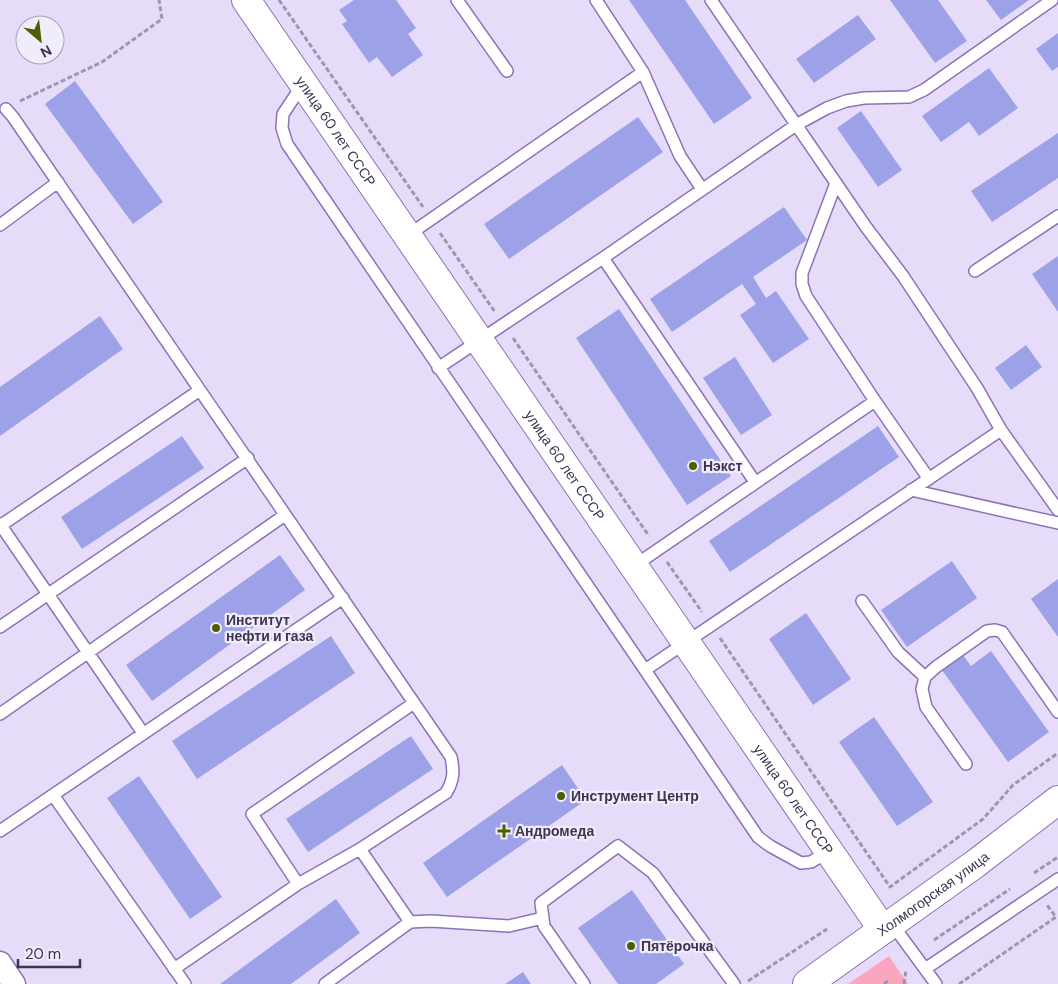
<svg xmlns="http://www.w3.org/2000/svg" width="1058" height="984" font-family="'DM Sans',sans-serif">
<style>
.green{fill:#fba6bf}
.building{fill:#9da2e8}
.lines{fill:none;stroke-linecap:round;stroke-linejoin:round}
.lane-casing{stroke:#8c73b5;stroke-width:14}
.street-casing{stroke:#8c73b5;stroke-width:25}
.secondary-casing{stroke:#8c73b5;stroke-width:30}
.path{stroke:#9f95b2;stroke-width:3;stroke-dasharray:5 2.5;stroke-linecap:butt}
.lane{stroke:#fff;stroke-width:11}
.street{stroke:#fff;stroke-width:22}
.secondary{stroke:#fff;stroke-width:28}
.poi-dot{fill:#4e5e00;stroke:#f1ecfb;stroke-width:2}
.labels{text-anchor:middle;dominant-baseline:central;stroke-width:4.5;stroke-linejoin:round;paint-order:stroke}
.street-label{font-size:14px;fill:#3e3451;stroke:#f1ecfb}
.poi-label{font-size:14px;font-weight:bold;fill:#3e3451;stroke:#f1ecfb;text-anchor:start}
</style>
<rect width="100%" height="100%" fill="#e6dcf9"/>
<path class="green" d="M889,956l19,28h-60z"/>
<path class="building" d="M354,0h42l20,28 -8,6 15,21 -31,22 -15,-20 -8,6 -27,-39 5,-3 -8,-11z
M629,0h56l67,98 -38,26z
M890,0h48l29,41 -32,22z
M986,0h43l-28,20z
M858,15l18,24 -62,44 -18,-24z
M1058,33v34l-6,4 -16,-22z
M989,68l29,40 -39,28 -10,-14 -28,20 -19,-26z
M75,81l88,121 -30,22 -88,-120z
M861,111l41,59 -24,17 -41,-59z
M638,117l25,35 -154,107 -25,-35z
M1058,133v45l-66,44 -21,-31z
M784,207l23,33 -54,37 13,21 10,-7 33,48 -36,24 -33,-48 16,-11 -14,-20 -70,48 -22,-33z
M1058,256v56l-26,-38z
M619,309l112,167 -44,29 -111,-167z
M100,316l23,33 -123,87v-49z
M1026,345l16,22 -31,23 -16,-22z
M735,357l37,58 -31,20 -38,-57z
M878,426l21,31 -169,115 -21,-31z
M182,436l22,32 -122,81 -21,-32z
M280,555l25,35 -153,111 -26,-36z
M952,561l25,37 -70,49 -26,-37z
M1058,579v58l-27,-38z
M806,613l45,66 -38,26 -44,-66z
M331,636l24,37 -158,106 -25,-38z
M991,651l58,81 -41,30 -66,-92 21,-15 8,11z
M874,717l59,85 -36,24 -58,-84z
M411,736l22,33 -125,83 -22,-33z
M562,765l24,35 -139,97 -24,-34z
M139,776l83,121 -32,22 -83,-121z
M632,890l52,74 -28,20h-38l-40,-56z
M336,899l24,34 -69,51h-71z
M523,972l8,12h-26z"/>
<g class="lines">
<g class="lane-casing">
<path id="lane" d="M457,0l50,71
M596,0l47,72 37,84 22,33
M711,0l155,227 37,49 74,112 24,42 57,80
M303,84l-20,30 -1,14 5,16 358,526
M6,109l7,8c147,212 292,426 438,640 3,14 3,23 -5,36l-86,56 -62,35 -124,85
M836,183l-34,90v11l4,12 69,105
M0,225l58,-43
M407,236l236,-164
M603,258l152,224
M975,271l83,-55
M438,368l165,-110 193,-133 31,-17 19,-7 18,-3 45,-1 15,-7 128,-90
M911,490l147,33
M0,524l143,209
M0,526l200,-136
M634,566l241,-165 54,78
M862,601l36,51 27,25 -3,12 4,18 40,57
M0,627l248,-169
M925,677l11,-10 51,-36 8,-1 7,2 56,80
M0,714l285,-199
M53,795l132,189
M0,831l343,-233
M360,849l50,73 21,-1 78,5 34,-8
M829,851l-18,11 -10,1 -31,-17 -12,-9 -113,-167 356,-240
M298,884l-46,-70 162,-111
M892,924l44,60
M925,969l133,-90
M325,984l85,-62
M584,984l-40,-58 -3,-23 77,-57 35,27 81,111"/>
</g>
<g class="street-casing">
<path id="street" d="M0,963l14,21"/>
</g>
<g class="secondary-casing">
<g id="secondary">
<path id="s1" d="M246,0l637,930"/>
<path id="s2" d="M807,984l168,-120 83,-64"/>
</g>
</g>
<path class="path" d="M279,0l144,207
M20,101l82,-39 60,-43 -3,-19
M440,233l55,79
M513,338l136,198
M667,562l35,50
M720,638l170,249 93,-68 30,-34 45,-32
M1034,873l24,-16
M934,940l76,-51
M748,981l79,-52
M884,984l4,-3
M904,984l2,-14
M959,984l97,-67 -9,-12"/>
<use href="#lane" class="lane"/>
<use href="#street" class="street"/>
<use href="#secondary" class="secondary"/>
</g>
<g class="poi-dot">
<circle cx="693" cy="466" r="5"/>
<circle cx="216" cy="628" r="5"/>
<circle cx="561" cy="796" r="5"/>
<path d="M501.5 823.5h5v5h5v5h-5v5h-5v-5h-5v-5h5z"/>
<circle cx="631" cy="946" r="5"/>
</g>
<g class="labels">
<g class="street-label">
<text stroke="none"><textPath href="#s1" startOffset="159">улица 60 лет СССР</textPath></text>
<text stroke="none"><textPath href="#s1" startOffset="564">улица 60 лет СССР</textPath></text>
<text stroke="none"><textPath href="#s1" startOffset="969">улица 60 лет СССР</textPath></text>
<text stroke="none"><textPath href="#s2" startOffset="155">Холмогорская улица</textPath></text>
</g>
<g class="poi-label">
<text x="703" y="466">Нэкст</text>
<text x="226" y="620">Институт<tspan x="226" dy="16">нефти и газа</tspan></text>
<text x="571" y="796">Инструмент Центр</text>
<text x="515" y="831">Андромеда</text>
<text x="641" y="946">Пятёрочка</text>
</g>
</g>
<g transform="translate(40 40) rotate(152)"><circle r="24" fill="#f1ecfb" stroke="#a9a2b7"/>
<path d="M0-4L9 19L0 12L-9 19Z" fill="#4e5e00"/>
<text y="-8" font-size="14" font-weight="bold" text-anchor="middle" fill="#3e3451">N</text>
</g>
<path d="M18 959v8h62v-8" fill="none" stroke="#3e3451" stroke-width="2.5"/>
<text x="25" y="959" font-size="15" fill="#3e3451" stroke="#f1ecfb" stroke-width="4" paint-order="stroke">20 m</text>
</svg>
